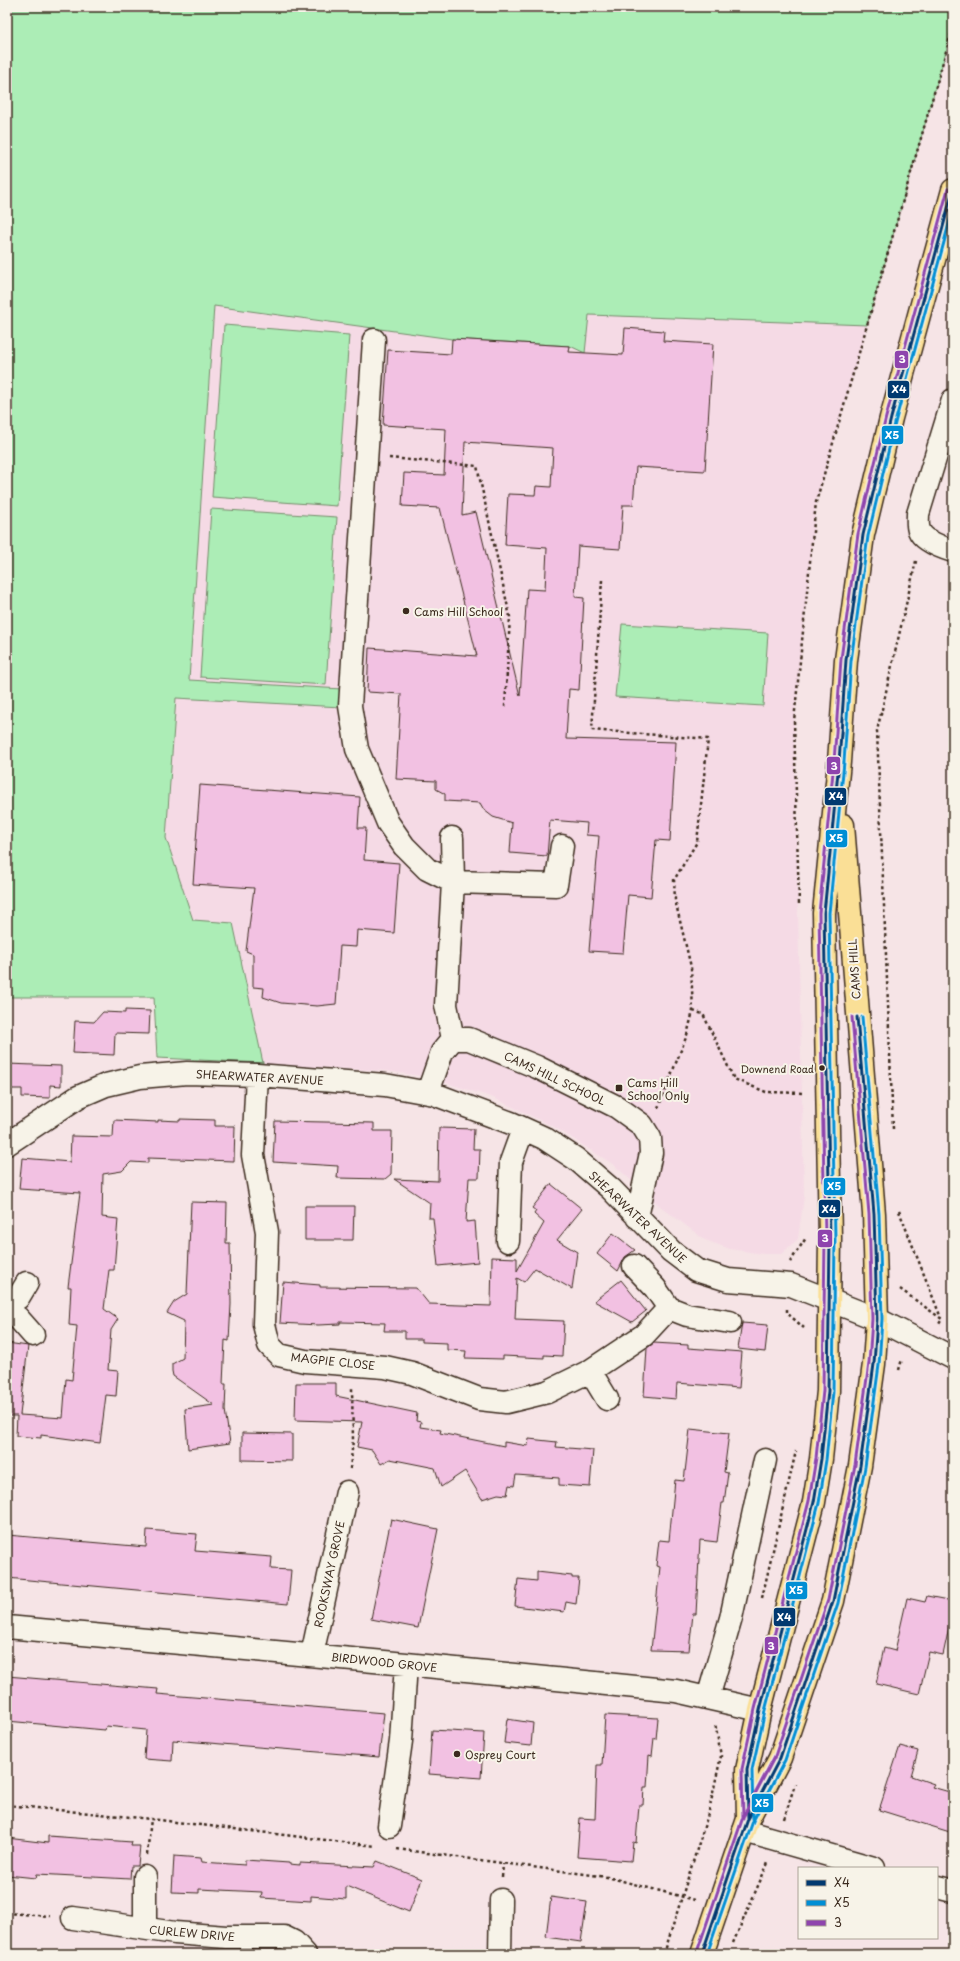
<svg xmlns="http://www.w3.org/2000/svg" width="960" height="1961" font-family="'Playpen Sans',sans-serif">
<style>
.built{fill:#f5dae5}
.green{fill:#acedb6;stroke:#748c6a}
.building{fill:#f2c1e2;stroke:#3b2a1e;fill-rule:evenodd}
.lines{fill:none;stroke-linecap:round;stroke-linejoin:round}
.minor-casing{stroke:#3b2a1e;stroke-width:25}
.major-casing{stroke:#3b2a1e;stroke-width:25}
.path{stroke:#3b2a1e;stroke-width:2.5;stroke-dasharray:3 3;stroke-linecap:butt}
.minor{stroke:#f7f3e8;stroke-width:22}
.major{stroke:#fadf96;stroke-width:22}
.bus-1-casing{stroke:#f7f3e8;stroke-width:6}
.bus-2-casing{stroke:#f7f3e8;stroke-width:6}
.bus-3-casing{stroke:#f7f3e8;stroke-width:6}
.bus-1{stroke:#013970;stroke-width:3}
.bus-2{stroke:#008ed4;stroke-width:3}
.bus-3{stroke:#8e44ad;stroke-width:3}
.poi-dot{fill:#3b2a1e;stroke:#f7f3e8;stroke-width:1.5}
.labels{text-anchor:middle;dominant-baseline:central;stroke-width:4;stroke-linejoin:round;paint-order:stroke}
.bus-label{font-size:10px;fill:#3b2a1e;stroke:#f7f3e8;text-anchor:end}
.poi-label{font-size:11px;fill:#3b2a1e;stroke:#f7f3e8;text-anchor:start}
.street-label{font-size:11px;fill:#3b2a1e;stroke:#f7f3e8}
.line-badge{stroke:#f7f3e8;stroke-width:1.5}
.badge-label{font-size:11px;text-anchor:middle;font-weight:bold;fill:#fff}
</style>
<rect width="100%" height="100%" fill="#f6e4e6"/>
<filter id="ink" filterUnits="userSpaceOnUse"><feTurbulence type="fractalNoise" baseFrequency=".025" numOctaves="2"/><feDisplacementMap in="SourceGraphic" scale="8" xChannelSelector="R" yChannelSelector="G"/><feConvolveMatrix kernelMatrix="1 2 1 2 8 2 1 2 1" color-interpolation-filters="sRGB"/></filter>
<g filter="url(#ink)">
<path class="built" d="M933,96l-117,406 -22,219 10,475 -6,43 -17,15h-18l-33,-5 -25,-9 -45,-34 -46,-41 -58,-37 -62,-30 -66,-21 -42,-6 -229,-13 -3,-61h-147v-848z"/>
<path class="green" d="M7,7h946v20l-86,298 -278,-10 -4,38 -15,-7 -118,-7 -238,-33 -25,374 153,9 -1,18 -165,-9 -10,140 27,82 40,3 30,140 -106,-5 -3,-61h-147z
M224,325l125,10 -12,171 -125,-9z
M211,509l126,8 -11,168 -126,-8z
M622,624l146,9 -5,73 -148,-9z"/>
<path class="building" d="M625,328l39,3 -1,10 50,3 -8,127 -69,-4 -3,38h-10l-3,44 -42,-3 -3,51 9,1 -5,92 -10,-1 -3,50 110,3 -6,99 -14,-1 -5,57 -23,-2 -5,58 -34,-2 10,-115 -13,-1 1,-12 -37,-3 -3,36 -37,-3 2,-30 -19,-6 -9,-7 -4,-7 -35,-2v-7l-9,-5v-8l-40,-2 5,-85 -34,-2 2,-44 108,8 -37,-148 -38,-2 2,-33 40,2 2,-46 -63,-4 5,-75 63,4 1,-15 118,7 -1,6 54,3zM465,442l88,6 -2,39 -15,-1 -1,9 -27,-1 -3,51 42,3 -2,42 -18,-1 -7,107 -44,-184 -14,3z
M200,785l160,12 -2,31h8l-2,32 35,3 -5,70 -37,-3 -1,17 -16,-1 -4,58 -19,2 -36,-3 -18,-6 1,-9 -11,-1v-33l-7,-3 8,-63 -61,-4z
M125,1010l25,1 -1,23 -34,-1 -1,22 -41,-2 2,-32 19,1 9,-10 22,1z
M7,1064l54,2v20l-11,-1v13l-28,-1v-8h-15z
M180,1119l35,1v6h20l-1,35 -86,-3v5l-17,-1 -9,9 -19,3 -1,43 16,2 -4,51h-5l-5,39 14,10 -7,11 -3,40 10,1 -2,25 -10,-1 -6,48 -59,-8v3l-25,-2 1,-20h-10v-73l21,3 -8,69 43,3 3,-39 6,1 5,-54 -8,-1 2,-38h-3l12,-94 -61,-4 3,-31 48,4 1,-26 42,1 1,-17 44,2v-2l22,1z
M275,1121l99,2v8h18l-1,43 -6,5 -48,-1 1,-12 -65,-4z
M439,1128l35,1 -1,20h7l-1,29h-10l-3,44 9,-1 3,41 -40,4 -5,-48h-4l1,-15 -36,-24 44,2z
M551,1184l31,25 -25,31 20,12 -5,37 -37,-21 -11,14 -7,-4 -2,41 49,2 -2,35 -18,-1v3l-41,-2v3l-38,-1 1,-7 -19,-1v-7l-25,-1v-3h-17v-8h-21l1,-8 -45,-1v2l-22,1 -38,-2 3,-41 37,3v2l96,1 13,16 62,2 1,-49 25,1v13l27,-48 -10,-9 2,-3 -4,-3z
M191,1202l36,1 -1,40h4l1,61 -2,37 -4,-1 -2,44h3l-1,26 5,33 -42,6 -3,-40 29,-4 -41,-29 -1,-5v-7l11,-6 1,-37 -17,-8 7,-11 13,-8z
M305,1206h49l-1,34h-48z
M613,1233l22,17 -10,7 -7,14 -21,-17z
M621,1280l25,31 -14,11 -38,-21z
M742,1323l26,2 -3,27 -27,-3z
M654,1343l34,2v3l54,4 -3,36 -62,-5 -1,16 -32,-3 3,-48z
M296,1383h40v13l81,17 -1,8 5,1 -1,5 21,3 -1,3 64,13v-4l24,4 1,-7 28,3 -1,5 37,3 -3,37 -31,-2v-7l-43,-3 -2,11 -5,-1 -2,10 -9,-1 -16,5 -17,-28 -24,16 -6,-19 -45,-9 -9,5 -9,-14 -15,-3 5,-25 -67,-2z
M690,1429l39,4 -5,39 4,1 -4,30h-2l-5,39 -17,-2 -4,74h-3l-4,37 -38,-1 9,-83 -4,-1 3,-26 10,1 6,-61 9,1z
M242,1433l50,1v27l-50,-1z
M391,1519l47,10 -20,99 -47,-9z
M147,1530l50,4 -2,17 77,6 -1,12 20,1 -3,34 -281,-26v-43l139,12z
M537,1572l35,4v2h7l-3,26 -10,-2 -2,10 -49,-6 3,-27 19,2z
M927,1596l26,5v8l-10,46 -14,-3 -10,42 -43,-10 8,-36 11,3 12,-53 18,4z
M7,1676l151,13 -1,5 227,19 -5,44 -206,-17 -1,21 -28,-2 2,-29 -40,-4 -1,4 -98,-9z
M605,1715l53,3 -2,21 -2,-1 -2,18 -3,-1 -2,32h-3l-1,18h-4l-3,38 -3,-1 -2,19 -54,-4 3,-39 15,1 2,-54h5z
M507,1719l26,4 -2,23 -27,-3z
M432,1730l52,3 -3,45 -52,-4z
M900,1746l18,5 -7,25 23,8 -2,3 21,6v40l-74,-23z
M48,1836l84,6 -1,4h9l-2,20h-7l-1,13 -93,-5 -1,4 -29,-3v-37l41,5z
M174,1856l27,2 1,4 43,3v-5l44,3v1l11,1v-2l74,4 3,-6 45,18 -13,33 -63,-26v13l-35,-3v5l-50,-3 1,-6 -63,-3v4l-27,-1z
M551,1897l36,5 -6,40 -35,-5z"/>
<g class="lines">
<g class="minor-casing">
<path id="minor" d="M374,340l-24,366 7,43 31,74 16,23 23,23 26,13 103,3 6,-39
M953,400l-35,114c0,5 -1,11 1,16 4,11 24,18 34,21
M452,838l1,44 -7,123 7,34
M257,1075l-4,80 14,77 -3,92 5,21 10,10 26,6 80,6 27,6 67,26 27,3 41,-10 43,-21 54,-36 25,-27
M428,1092l14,-40 11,-13h16l68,28 80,40 25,18 8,13 1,15 -14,64
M7,1144l71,-47 28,-12 34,-8 47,-4 70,2 128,10 49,9 77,29 33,15 32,21 35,30 60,62 25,19 32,10 63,5 86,34 76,39
M508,1241l3,-79 12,-33
M634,1266l21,22 14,20 18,7 43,7
M7,1305l11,-7 9,-15
M7,1310l11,8 15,17
M590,1371l17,28
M7,1627l399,37 270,27 84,19
M312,1655l35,-163
M708,1698l23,-80 34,-158
M389,1826l12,-85 5,-77
M744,1831l130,37
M145,1877v51
M937,1887l16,4
M73,1918l102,15 51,4h58l10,5 11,12
M500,1954l1,-54"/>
</g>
<g class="major-casing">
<path id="major" d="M748,1819l-1,-49 13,-60 54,-208 7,-43 7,-68 2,-153 -6,-325 15,-151 7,-102 17,-125 28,-117 62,-228
M702,1954l46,-135 32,-61 53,-157 27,-135 14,-102 3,-45 -3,-105 -31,-389"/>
</g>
<path class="path" d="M389,458l88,8 33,151 -5,90
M602,580l-10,150 116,9 -11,103 -23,38 1,20 16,67 2,44 -6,24 -29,73
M799,904l-5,-183 22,-219 137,-475
M693,1011l10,3 31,65 32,13 38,1
M893,1129l-16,-398 39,-170
M899,1211l42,107
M790,1262l16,-24
M900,1289l42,30 -3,5
M787,1309v4l17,15
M899,1370l3,-11
M350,1469l3,-29 -1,-52
M762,1598l34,-147
M7,1805l144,14 225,27
M784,1819l11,-35
M397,1849l210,28 88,23
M147,1855l4,-36
M502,1877l1,-13
M7,1913l43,3
M733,1943l35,-80
M664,1954l45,-143 12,-55 -6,-33"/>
<use href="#minor" class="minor"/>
<use href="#major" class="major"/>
<g class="bus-1-casing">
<path id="bus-1" d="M748,1819l-1,-49 13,-60 54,-208 7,-43 7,-68 2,-153 -6,-325 15,-151 7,-102 17,-125 28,-117 62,-228
M702,1954l46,-135 32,-61 53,-157 27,-135 14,-102 3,-45 -3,-105 -17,-197"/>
</g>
<g class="bus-2-casing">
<path id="bus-2" d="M753,1819l-1,-49 13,-59 54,-208 7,-43 7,-68 2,-154 -6,-325 15,-151 7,-101 17,-125 28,-117 57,-210
M707,1954l46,-133 32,-61 53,-157 27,-136 14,-102 3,-46 -3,-105 -17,-197"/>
</g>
<g class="bus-3-casing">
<path id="bus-3" d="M743,1819l-1,-50 13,-60 54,-208 7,-43 7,-67 2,-153 -6,-325 15,-151 7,-103 17,-125 28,-117 62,-228
M697,1952l46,-135 32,-61 53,-156 27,-135 14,-102 3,-44 -3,-105 -17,-197"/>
</g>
<use href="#bus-1" class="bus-1"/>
<use href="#bus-2" class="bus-2"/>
<use href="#bus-3" class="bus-3"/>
</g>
</g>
<g class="poi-dot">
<circle cx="406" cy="611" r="4"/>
<circle cx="822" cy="1068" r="3.5"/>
<rect x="615" y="1084" width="8" height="8" rx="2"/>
<circle cx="457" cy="1754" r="4"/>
</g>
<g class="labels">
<g class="bus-label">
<text x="814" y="1068">Downend Road</text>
</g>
<g class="poi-label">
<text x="414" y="611">Cams Hill School</text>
<text x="627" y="1082">Cams Hill<tspan x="627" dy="13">School Only</tspan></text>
<text x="465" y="1754">Osprey Court</text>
</g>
<g class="street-label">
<text transform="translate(854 969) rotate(-94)">CAMS HILL</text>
<text transform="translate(260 1077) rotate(3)">SHEARWATER AVENUE</text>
<text transform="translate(555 1078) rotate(25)">CAMS HILL SCHOOL</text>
<text transform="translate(638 1217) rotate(43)">SHEARWATER AVENUE</text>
<text transform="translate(333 1361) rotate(6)">MAGPIE CLOSE</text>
<text transform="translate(329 1574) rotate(-78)">ROOKSWAY GROVE</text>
<text transform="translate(384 1662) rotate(6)">BIRDWOOD GROVE</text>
<text transform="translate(192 1933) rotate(5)">CURLEW DRIVE</text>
</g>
</g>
<g class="line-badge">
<rect x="894" y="350" width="15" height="19" rx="4" fill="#8e44ad"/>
<rect x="887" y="380" width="23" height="19" rx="4" fill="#013970"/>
<rect x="881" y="425" width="23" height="20" rx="4" fill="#008ed4"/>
<rect x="826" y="756" width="15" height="19" rx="4" fill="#8e44ad"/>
<rect x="824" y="787" width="23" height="19" rx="4" fill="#013970"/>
<rect x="825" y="829" width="23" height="19" rx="4" fill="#008ed4"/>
<rect x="823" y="1177" width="23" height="19" rx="4" fill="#008ed4"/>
<rect x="818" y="1199" width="23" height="19" rx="4" fill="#013970"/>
<rect x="817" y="1229" width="16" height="19" rx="4" fill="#8e44ad"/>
<rect x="785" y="1581" width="23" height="19" rx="4" fill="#008ed4"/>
<rect x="773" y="1607" width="23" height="20" rx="4" fill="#013970"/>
<rect x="764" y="1636" width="15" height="19" rx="4" fill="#8e44ad"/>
<rect x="751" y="1793" width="23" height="20" rx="4" fill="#008ed4"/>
</g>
<g class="badge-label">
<text x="902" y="363">3</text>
<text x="899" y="393">X4</text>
<text x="892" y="439">X5</text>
<text x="834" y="770">3</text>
<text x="836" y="800">X4</text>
<text x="836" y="842">X5</text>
<text x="834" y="1190">X5</text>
<text x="829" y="1213">X4</text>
<text x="825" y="1242">3</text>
<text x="796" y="1594">X5</text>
<text x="784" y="1621">X4</text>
<text x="771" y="1650">3</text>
<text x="762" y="1807">X5</text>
</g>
<rect width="960" height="1961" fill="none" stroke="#f7f3e8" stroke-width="24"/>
<rect x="12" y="12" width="936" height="1937" fill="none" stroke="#3b2a1e" stroke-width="1.5" filter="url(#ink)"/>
<rect x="798" y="1867" width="140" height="72" fill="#f7f3e8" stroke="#aca397"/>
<rect x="806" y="1880" width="20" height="6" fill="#013970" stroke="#aca397"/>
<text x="834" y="1887" font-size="12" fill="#3b2a1e">X4</text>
<rect x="806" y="1900" width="20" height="6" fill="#008ed4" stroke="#aca397"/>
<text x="834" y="1907" font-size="12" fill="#3b2a1e">X5</text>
<rect x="806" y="1920" width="20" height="6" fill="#8e44ad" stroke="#aca397"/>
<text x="834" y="1927" font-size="12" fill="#3b2a1e">3</text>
</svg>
